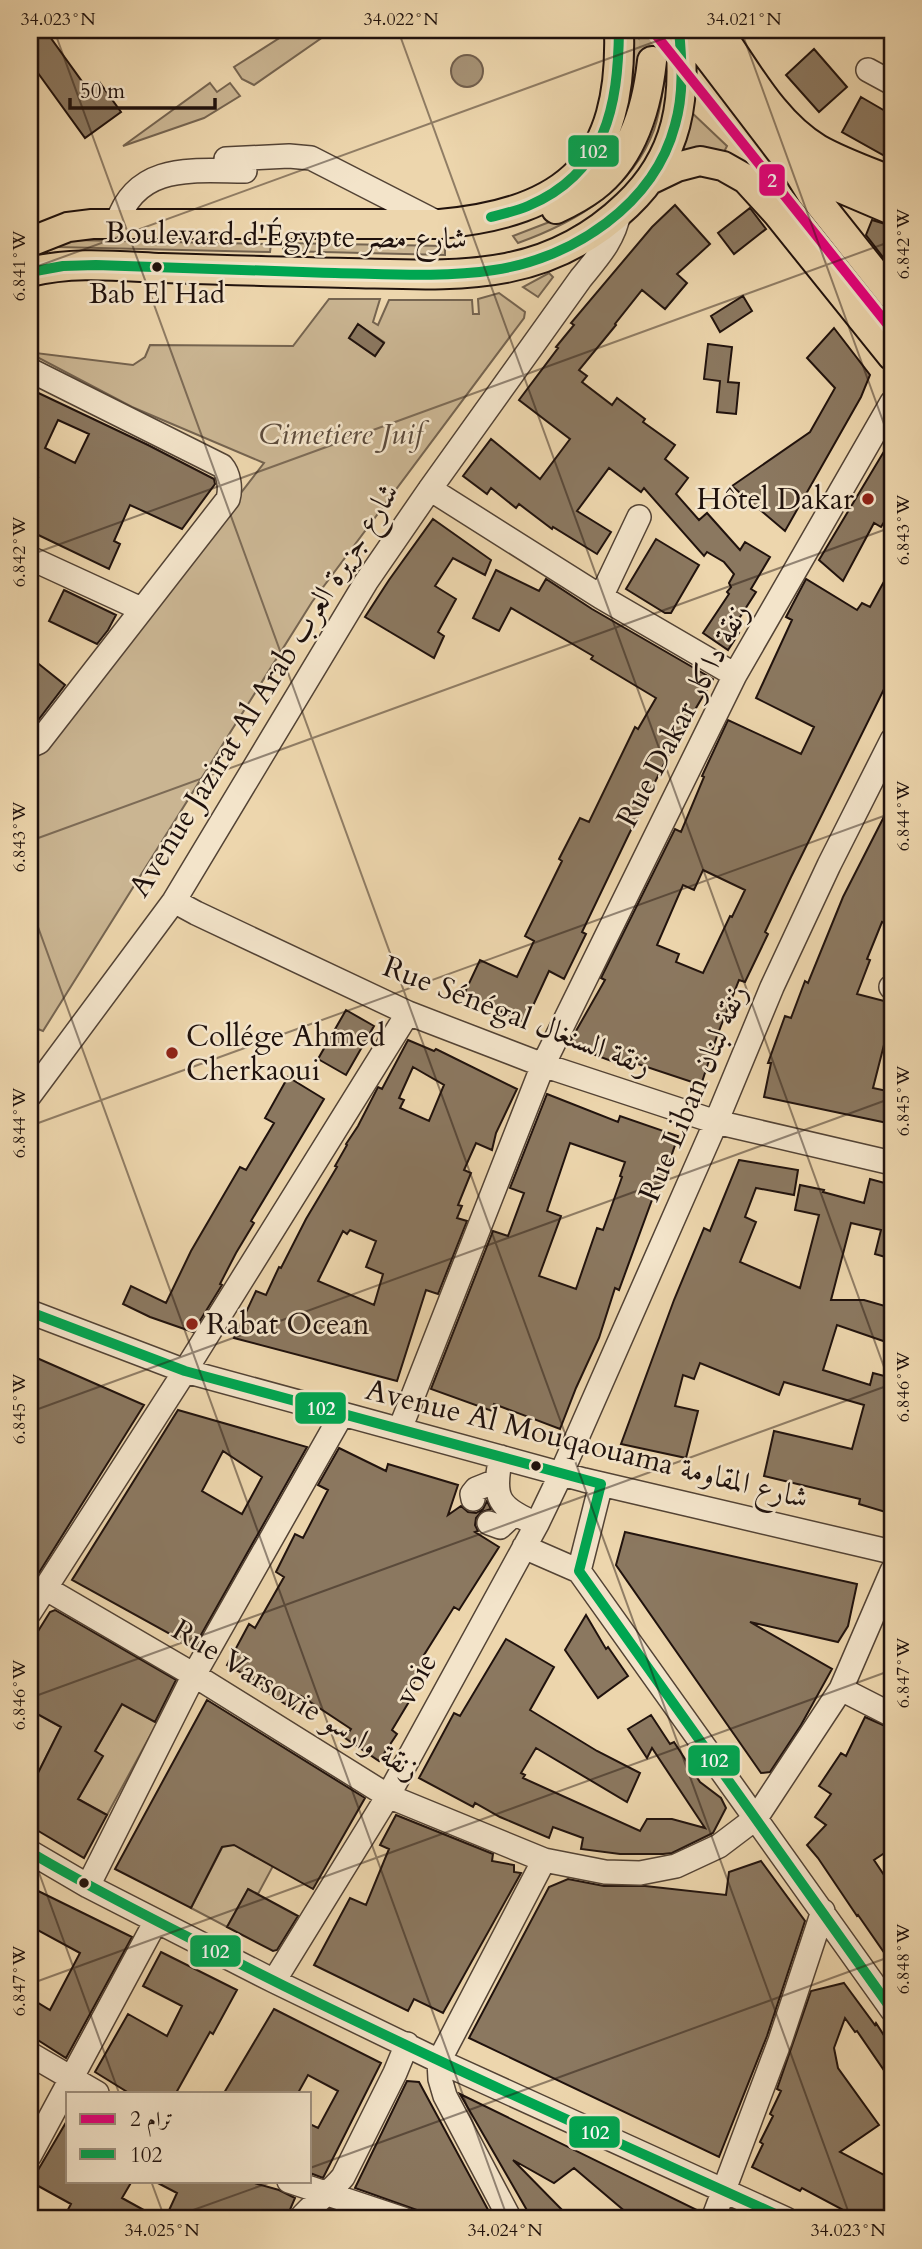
<svg xmlns="http://www.w3.org/2000/svg" width="922" height="2249" font-family="Cardo,Amiri,serif">
<style>
.green{fill:#cab592;stroke:#756450;stroke-width:2;fill-rule:evenodd}
.water{fill:#a79377;stroke:#715f4d;stroke-width:2}
.building{fill:#8b7860;stroke:#20120d;stroke-width:2;fill-rule:evenodd}
.lines{fill:none;stroke-linecap:round;stroke-linejoin:round}
.major-tunnel{stroke:#c4af8d;stroke-width:28;stroke-dasharray:28 14;stroke-linecap:butt}
.minor-casing{stroke:#534335;stroke-width:26}
.major-casing{stroke:#20120d;stroke-width:32}
.minor{stroke:#f3e4ca;stroke-width:23}
.major{stroke:#edd6ad;stroke-width:28}
.bus-1-casing{stroke:#f3e4ca;stroke-width:16}
.bus-1{stroke:#00a651;stroke-width:10}
.tram-1-casing{stroke:#f3e4ca;stroke-width:16}
.tram-1{stroke:#e5007d;stroke-width:10}
.ticks{fill:none;stroke:#20120d;stroke-width:2;stroke-opacity:0.45}
.bus-dot{fill:#20120d;stroke:#f3e4ca;stroke-width:2.5}
.poi-dot{fill:#8f2418;stroke:#f3e4ca;stroke-width:2.5}
.labels{text-anchor:middle;dominant-baseline:central;stroke-width:5;stroke-linejoin:round;paint-order:stroke}
.bus-label{font-size:28px;fill:#20120d;stroke:#f3e4ca}
.street-label{font-size:30px;fill:#20120d;stroke:#f3e4ca}
.park-label{font-size:30px;font-style:italic;fill:#5c4b3c;stroke:#f3e4ca}
.poi-label{font-size:30px;fill:#20120d;stroke:#f3e4ca;text-anchor:start}
.line-badge{stroke:#f3e4ca;stroke-width:2.5}
.badge-label{font-size:19px;text-anchor:middle;font-weight:bold;fill:#fff}
.neatline{fill:none;stroke:#20120d;stroke-width:2.5}
.ticks-label{font-size:18px;text-anchor:middle;fill:#20120d}
</style>
<rect width="100%" height="100%" fill="#edd6ad"/>
<filter id="stains"><feTurbulence type="fractalNoise" baseFrequency=".00286" numOctaves="4"/><feColorMatrix values="0 0 0 0 .2 0 0 0 0 .09 0 0 0 0 .02 0 0 0 .5 -.17"/></filter>
<radialGradient id="worn" r=".72"><stop offset=".6" stop-color="#630" stop-opacity="0"/><stop offset="1" stop-color="#630" stop-opacity=".3"/></radialGradient>
<path class="green" d="M292,30h10l3,3 4,-3h24l-79,55 -12,-6 -8,-12z
M630,30l17,16 -9,57 -31,52z
M661,75l4,2c-3,18 -5,36 -11,53 -22,60 -78,92 -136,113l-5,-7 39,-15 18,-10z
M210,83l7,9 13,-9 10,13 -36,22 -81,28z
M689,110l38,36 -3,6c-20,-7 -32,-2 -51,6z
M72,240l199,4 -1,8 -214,-5z
M283,243l162,3v9l-162,-4z
M549,273l4,4 -15,20 -15,-10z
M499,293l26,19 -1,6 -212,284 -269,429 -13,-5v-266l3,2 231,-299 -132,-56 -97,-51 1,-3 97,12 12,-8 5,-12 143,1 36,-47h51l-7,23 5,3 11,-25h83l1,14h6l-1,-15zM359,325l25,17 -9,14 -26,-18z
M122,1704l35,19 -50,92 -29,-16 24,-43 -7,-5z
M30,1710l31,17 -30,60 -1,-1z
M226,1840l47,26 -15,28 -10,-5 -21,38 -36,-19z"/>
<path class="water" d="M451 71a16 16 0 1 1 32 0a16 16 0 1 1-32 0Z"/>
<path class="building" d="M30,30h15l44,61 11,-8 21,29 -36,26 -55,-76z
M814,49l33,38 -28,25 -33,-37z
M861,97l31,18v45l-50,-28z
M675,205l35,39 -33,30 10,9 -22,26 -23,-19 -27,34 1,1 -37,45 8,6 -5,6 30,23 5,-7 28,21 -2,3 32,23 -10,14 23,19 -12,16 23,26 8,-7 33,37 5,-8 25,15 -19,32 5,3 -23,36 6,5 -11,17 -25,-17 26,-39 -2,-2 4,-5 -2,-4 5,-9 -10,-12 -17,-10 -3,4 -60,-68 -3,4 -32,-24 -32,43 34,21 -14,22 -44,-27 -1,2 -33,-25 -3,4 -25,-20 -4,6 -24,-18 28,-37 49,40 30,-40 -51,-39 39,-52 -2,-1 18,-22 -3,-2 81,-96z
M750,208l16,21 -32,25 -16,-21z
M872,220l20,6v43l-26,-34z
M743,296l9,15 -32,21 -9,-16z
M358,324l26,19 -9,13 -26,-18z
M834,328l36,47 -9,22 -76,134 -53,-45 78,-54 25,-44 -28,-30z
M708,344l24,3 -4,35 11,1 -3,31 -19,-2 3,-31 -16,-2z
M30,389l118,56 66,34 1,5 -33,45 -52,-24 -16,36 6,3 -11,25 -79,-38v-35l8,-18 -6,-2 -2,6zM58,420l31,14 -14,29 -30,-15z
M892,438v71l-11,18 -7,-4 -31,58 -24,-21z
M433,519l58,41 -6,15 -32,-17 -18,28 21,13 -18,33 6,4 -10,22 -69,-41 24,-37z
M656,539l43,26 -28,48h-6l-39,-24z
M892,567v106l-101,204 -26,55 3,2 -23,48 -6,-2 -22,56 -16,49 -66,-22 -2,6 -65,-24 37,-65 -4,-2 74,-149 6,3 23,-55 -2,-1 26,-56 73,34 13,-27 -58,-29 36,-78 -6,-3 20,-38 51,31 5,-7 8,4zM703,870l42,20 -13,27 -2,-1 -27,57 -27,-11 3,-8 -22,-9 26,-60 11,5z
M496,570l43,21 7,-12 46,30 121,70 -44,75 -40,80 -47,98 4,2 -22,45 -15,-8 -24,52 -61,-29 16,-34 37,17 17,-36 -9,-5 37,-75 -3,-2 21,-41 9,4 46,-95 3,2 18,-31 -65,-39 2,-3 -82,-48 -12,23 -26,-13z
M64,590l52,25 -8,15 -11,14 -48,-23z
M30,657l35,28 -26,34 -9,-8z
M892,801v106l-8,16 -2,-1 -15,37 3,1 -13,34 35,9v35l-6,-1 -13,51 19,4v32l-128,-27 7,-34h-3l17,-47 6,2 14,-37 3,2 35,-86z
M346,1010l28,16 -28,49 -28,-16z
M408,1040l26,11 2,-2 81,40 -21,44 -4,17 -16,-7 -12,27 7,3 -13,32 4,1 -5,12 10,3 -29,73 -12,-4 -29,91 -163,-43 22,-47 10,4 13,-28 2,1 25,-49 31,-52 -2,-1 12,-21 -1,-1 12,-18 20,-39 4,2zM413,1067l31,18 -15,36 -29,-13 4,-8 -5,-2zM350,1230l26,11 -10,26 17,7 -9,31 -56,-24 25,-50 4,3z
M288,1077l36,22 -73,122 3,2 -18,30 -16,31 2,1 -29,47 -43,-15 -27,-13 8,-18 35,17 25,-52 49,-84 6,3 28,-47 -9,-5z
M547,1094l71,28 2,-6 58,20 -18,54 -4,-1 -37,101 -4,-2 -16,50 -23,50 -16,41 -66,-25 -2,7 -61,-22 62,-158 15,5 16,-43 -14,-5zM570,1143l55,19 -5,14 2,1 -19,53 -6,-2 -21,61 -37,-13 22,-60 -14,-5z
M739,1160l59,10 -4,25 -38,-7 -11,29 11,5 -16,40 60,26 19,-73 -24,-5 5,-25 24,5 -1,2 41,11 6,-24 22,6v74l-17,-5 6,-24 -30,-7 -20,77h33l28,8v36l-55,-19 -14,45 47,15 3,-12 19,5v136l-33,-10 1,-5 -96,-23 10,-45 78,18 12,-44 -80,-23 -5,13 -79,-32 -6,16 -11,-4 -8,31 23,5 -12,47 -65,-14 53,-144 30,-72 6,3z
M30,1355l114,50 -114,182z
M178,1410l129,37 -110,195 -9,2 -116,-64zM223,1451l39,26 -20,37 -40,-23z
M339,1448l47,23 2,-7 70,21 -10,30 13,-9 7,6 8,1 7,-4 4,-8 4,8 -10,3 -5,6 -1,7 3,6 -3,1 24,15 -40,63 -5,-3 -30,48 5,3 -21,34 5,3 -21,35 5,4 -18,27 -34,-23 6,-9 -50,-33 -8,13 -28,-18 2,-4 -40,-22 22,-41 6,4 29,-51 -8,-5 19,-38 8,4 25,-48 -10,-5z
M625,1532l232,52 -9,42 -10,16 -88,-20 82,47 -31,56 -31,47 -9,1 -145,-208z
M55,1610l121,70 -21,42 -33,-18 -27,47 8,5 -25,43 29,16 -23,43 -54,-32v-37l31,-62 -31,-17v-66l20,-32z
M586,1615l20,34 2,-2 20,29 -30,22 -33,-48z
M506,1639l48,28 -24,43 67,41 43,22 -13,29 -91,-54 -15,25 4,2 -2,3 117,53 7,-12h25l33,9 -53,-80 -5,10 -19,-29 23,-14 19,29 4,-2 26,40 21,16 5,10 -13,25 -41,20 -9,1h-43l-39,-5 2,-11 -30,-11 -4,11 -49,-21 -25,-14 -2,4 -54,-29 35,-65 6,3z
M207,1700l158,98 -52,91 -79,-44 -12,2 -31,61 -76,-39z
M865,1717l27,12v107l-3,8 3,4 -18,12 18,27v77l-34,-49 -1,1 -39,-58 -11,-13 19,-20 -11,-8 16,-23 -12,-8 22,-33 5,3z
M396,1815l97,39 -1,7 22,4v7l7,1 -78,140 -29,-14 -6,12 -94,-46 36,-67 16,7 23,-56 -9,-4z
M761,1861l44,60 -38,115 -48,121 -250,-119 80,-151 19,-8 36,7h41l81,9 3,-23z
M30,1887l102,50 -66,121 -36,-23v-37l20,12 30,-57 -50,-27z
M248,1889l50,27 -21,34 -4,1 -46,-24z
M161,1952l76,38 -24,44 -3,-2 -34,61h-47l-34,-21 33,-58 39,22 15,-30 -39,-20z
M844,1983l31,42 1,-2 16,25v34l-35,-51 -2,1 -10,-14 -11,30 4,20 41,57 -39,27 52,27v40h-32l-58,-31 -2,3 -48,-24 11,-23 -3,-2 13,-26 -3,-2 11,-23 -4,-2 34,-98z
M274,2009l107,54 -58,115 -13,-5v-49l8,4 20,-37 -30,-16 -10,18h-74z
M407,2081l12,1 74,137h-51l-87,-31z
M460,2094l241,118 -2,7h-65l-60,-51 -20,15 -41,-23 58,59h-39z
M68,2119v62h64l-10,17 38,21h-97l8,-15 -40,-22z
M154,2181h93l32,9 16,8 -9,21h-121l12,-26z"/>
<g class="lines">
<path class="major-tunnel" d="M652,61l2,-31"/>
<g class="minor-casing">
<path id="minor" d="M868,70l24,13
M226,159l63,-3 22,2 129,66
M117,223c20,-61 77,-52 128,-52
M30,370l192,96c7,8 9,22 6,33l-189,243 -9,4
M430,489l171,108 134,78
M30,558l111,51
M601,597l38,-80
M174,901l22,12 212,100 135,52 173,57 176,41
M891,987h1
M30,1095l144,-194 192,-319 64,-93 151,-211c17,-21 33,-38 38,-65
M30,1312l155,59 399,109 308,72
M400,1429l143,-364 192,-390 157,-273
M501,1457c-9,41 -3,51 36,67
M473,1499l-1,-5 4,-5 20,-8
M489,1523l11,4 14,-13
M524,1547l55,24
M579,1571l313,439
M579,1571l22,-87
M45,1588l149,87 194,121 156,64 61,12 35,1 36,-7 43,-20 37,-28 85,-129 51,-118
M30,1612l155,-241 223,-358
M841,1689l51,26
M30,1852l58,34 186,95 165,80 347,158
M88,1886l106,-211 148,-261
M274,1981l114,-185 149,-272 24,-50 155,-352 56,-135 57,-122 63,-125
M30,2054l67,39
M30,2155l126,-234
M289,2181l114,38
M300,2219c13,-16 30,-26 43,-42l52,-104 12,-29
M510,2219l-65,-123 -5,-17 -1,-18 105,-201
M713,2219l67,-178 43,-130"/>
</g>
<g class="major-casing">
<path id="major" d="M688,30l93,122 36,26 75,32
M718,30c29,41 56,93 100,119 23,13 49,22 74,32
M795,167l16,26 81,102
M652,179l25,-12 23,-6 23,5 23,13 31,34 115,143
M556,209c13,-6 26,-13 38,-22 38,-29 53,-80 58,-126
M30,242l38,-15 24,-3h348c128,-12 183,-62 179,-194
M30,272c43,-11 88,-6 132,-4 62,2 124,4 186,5 105,2 196,12 279,-68 52,-49 60,-107 52,-175"/>
</g>
<use href="#minor" class="minor"/>
<use href="#major" class="major"/>
<g class="bus-1-casing">
<path id="bus-1" d="M491,217c12,-3 25,-6 37,-11 78,-33 90,-99 91,-176
M30,272l33,-6 33,-1c79,2 159,6 239,8 53,1 107,5 159,-3 79,-12 160,-65 181,-145 9,-31 7,-63 4,-95
M30,1312l155,59 416,113 -22,87 313,439
M30,1852c62,37 127,69 191,102 185,95 376,179 565,265"/>
</g>
<use href="#bus-1" class="bus-1"/>
<g class="tram-1-casing">
<path id="tram-1" d="M652,30l240,300"/>
</g>
<use href="#tram-1" class="tram-1"/>
</g>
<path class="ticks" d="M54,30l797,2189M398,30l494,1359M741,30l151,416M30,269l657,-239M30,555l862,-314M30,841l862,-314M30,905l478,1314M30,1126l862,-313M30,1412l862,-314M30,1698l862,-314M30,1848l89,245M30,1984l862,-314M310,2168l582,-212M151,2181l14,38M168,2219l106,-38"/>
<g class="bus-dot">
<circle cx="157" cy="267" r="6"/>
<circle cx="536" cy="1466" r="6"/>
<circle cx="84" cy="1883" r="6"/>
</g>
<g class="poi-dot">
<circle cx="868" cy="499" r="7"/>
<circle cx="172" cy="1053" r="7"/>
<circle cx="192" cy="1324" r="7"/>
</g>
<g class="labels">
<g class="bus-label">
<text x="157" y="294">Bab El Had</text>
</g>
<g class="street-label">
<text transform="translate(286 236) rotate(1)">Boulevard d'Égypte شارع مصر</text>
<text transform="translate(264 690) rotate(-58)">Avenue Jazirat Al Arab شارع جزيرة العرب</text>
<text transform="translate(683 715) rotate(-62)">Rue Dakar زنقة داكار</text>
<text transform="translate(517 1016) rotate(21)">Rue Sénégal زنقة السنغال</text>
<text transform="translate(693 1093) rotate(-67)">Rue Liban زنقة لبنان</text>
<text transform="translate(587 1444) rotate(14)">Avenue Al Mouqaouama شارع المقاومة</text>
<text transform="translate(416 1679) rotate(-61)">voie</text>
<text transform="translate(296 1700) rotate(31)">Rue Varsovie زنقة وارسو</text>
</g>
<g class="park-label">
<text x="341" y="434">Cimetiere Juif</text>
</g>
<g class="poi-label">
<text x="854" y="499" text-anchor="end">Hôtel Dakar</text>
<text x="186" y="1036">Collége Ahmed<tspan x="186" dy="34">Cherkaoui</tspan></text>
<text x="206" y="1324">Rabat Ocean</text>
</g>
</g>
<g class="line-badge">
<rect x="567" y="134" width="53" height="34" rx="7" fill="#00a651"/>
<rect x="758" y="163" width="28" height="34" rx="7" fill="#e5007d"/>
<rect x="294" y="1391" width="53" height="34" rx="7" fill="#00a651"/>
<rect x="687" y="1744" width="54" height="33" rx="7" fill="#00a651"/>
<rect x="189" y="1934" width="53" height="34" rx="7" fill="#00a651"/>
<rect x="568" y="2115" width="53" height="34" rx="7" fill="#00a651"/>
</g>
<g class="badge-label">
<text x="593" y="158">102</text>
<text x="772" y="187">2</text>
<text x="321" y="1415">102</text>
<text x="714" y="1767">102</text>
<text x="215" y="1958">102</text>
<text x="595" y="2139">102</text>
</g>
<rect width="922" height="2249" fill="none" stroke="#edd6ad" stroke-width="77"/>
<rect x="66" y="2092" width="245" height="91" fill="#f3e4ca" stroke="#9f907e" stroke-width="2"/>
<rect x="80" y="2114" width="35" height="10" fill="#e5007d" stroke="#9f907e" stroke-width="2"/>
<text x="130" y="2126" font-size="21" fill="#20120d">ترام 2</text>
<rect x="80" y="2149" width="35" height="10" fill="#00a651" stroke="#9f907e" stroke-width="2"/>
<text x="130" y="2162" font-size="21" fill="#20120d">102</text>
<path d="M70 98v10h145v-10" fill="none" stroke="#20120d" stroke-width="3.5"/>
<text x="80" y="98" font-size="21" fill="#20120d" stroke="#f3e4ca" stroke-width="5" paint-order="stroke">50 m</text>
<rect x="38" y="38" width="846" height="2172" class="neatline"/>
<g class="ticks-label">
<text x="58" y="25">34.023°N</text>
<text x="401" y="25">34.022°N</text>
<text x="744" y="25">34.021°N</text>
<text transform="translate(903 244) rotate(-90)" y="6">6.842°W</text>
<text transform="translate(19 266) rotate(-90)" y="6">6.841°W</text>
<text transform="translate(903 530) rotate(-90)" y="6">6.843°W</text>
<text transform="translate(19 552) rotate(-90)" y="6">6.842°W</text>
<text transform="translate(903 816) rotate(-90)" y="6">6.844°W</text>
<text transform="translate(19 837) rotate(-90)" y="6">6.843°W</text>
<text transform="translate(903 1101) rotate(-90)" y="6">6.845°W</text>
<text transform="translate(19 1123) rotate(-90)" y="6">6.844°W</text>
<text transform="translate(903 1387) rotate(-90)" y="6">6.846°W</text>
<text transform="translate(19 1409) rotate(-90)" y="6">6.845°W</text>
<text transform="translate(903 1673) rotate(-90)" y="6">6.847°W</text>
<text transform="translate(19 1695) rotate(-90)" y="6">6.846°W</text>
<text transform="translate(903 1959) rotate(-90)" y="6">6.848°W</text>
<text transform="translate(19 1981) rotate(-90)" y="6">6.847°W</text>
<text x="162" y="2236">34.025°N</text>
<text x="505" y="2236">34.024°N</text>
<text x="848" y="2236">34.023°N</text>
</g>
<rect width="100%" height="100%" filter="url(#stains)"/>
<rect width="100%" height="100%" fill="url(#worn)"/>
</svg>
